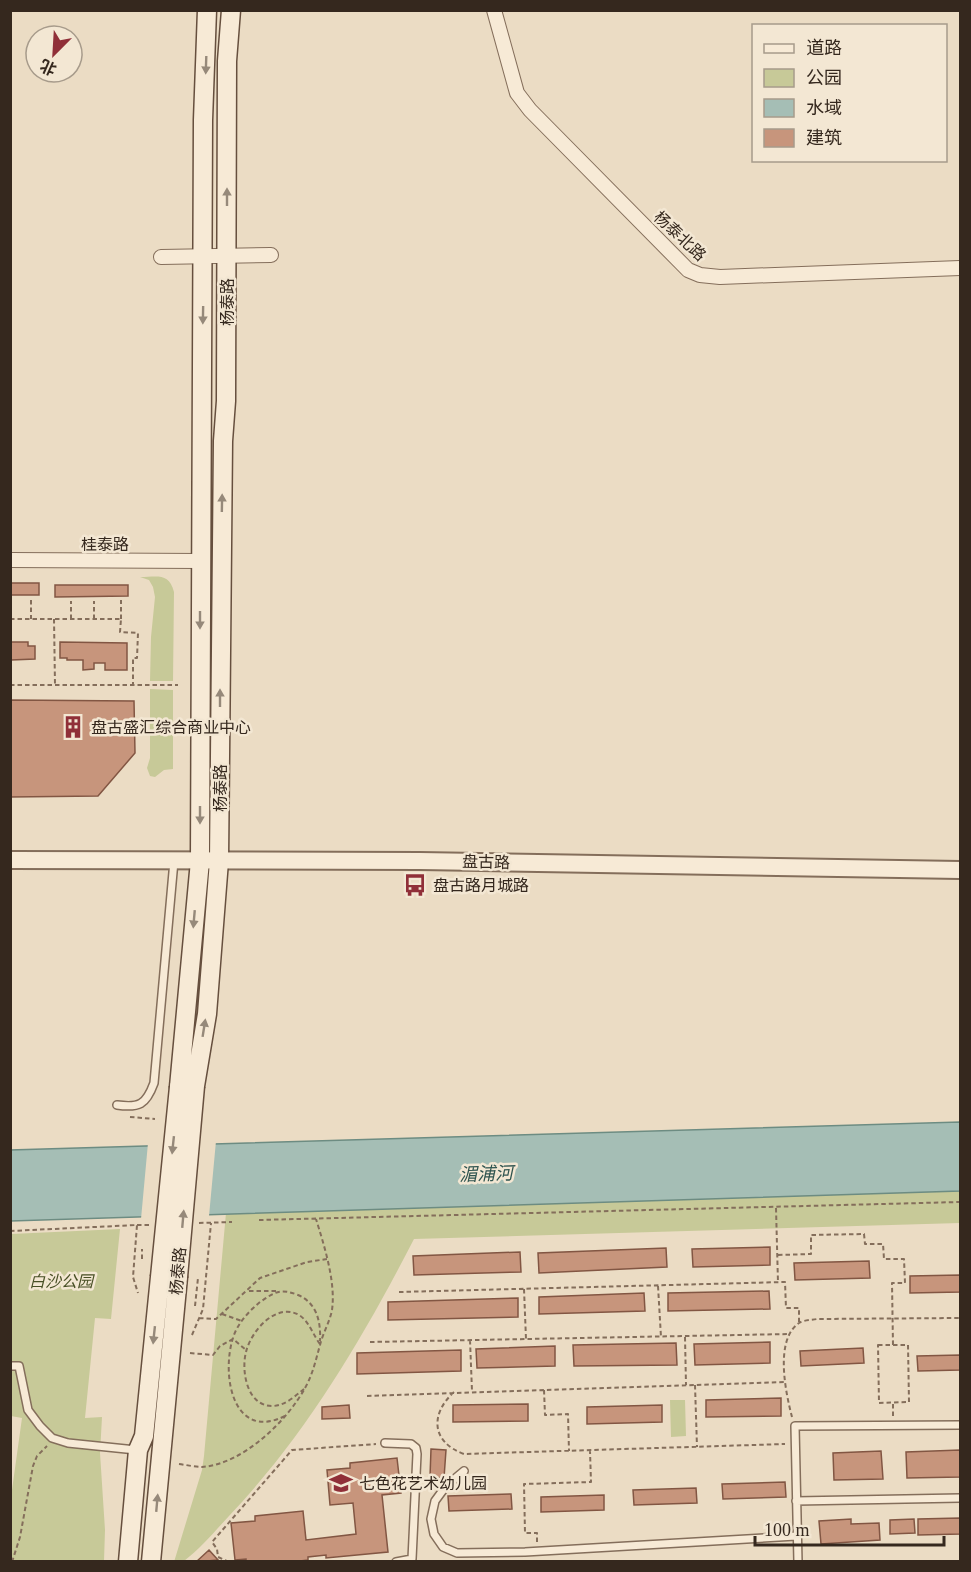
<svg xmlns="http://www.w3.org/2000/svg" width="971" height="1572" font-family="'Times New Roman','Noto Sans SC',serif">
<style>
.green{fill:#c7c998}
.water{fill:#a5beb5;stroke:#6d8c82;stroke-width:1.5}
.pier{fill:#ebdcc4}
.building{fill:#c7957c;stroke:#825643;stroke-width:1.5}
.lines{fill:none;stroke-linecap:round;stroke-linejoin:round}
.service-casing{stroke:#846e5b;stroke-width:10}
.minor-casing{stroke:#846e5b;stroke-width:16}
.tertiary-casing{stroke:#846e5b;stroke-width:20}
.secondary-casing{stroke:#664f3e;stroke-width:21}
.path{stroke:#846e5b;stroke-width:2;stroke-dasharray:4.5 3;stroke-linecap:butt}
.service{stroke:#f7ead6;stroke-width:7}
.minor{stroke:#f7ead6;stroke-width:14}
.tertiary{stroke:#f7ead6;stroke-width:16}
.secondary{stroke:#f7ead6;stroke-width:18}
.secondary-bridge-casing{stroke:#664f3e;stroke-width:21;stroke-linecap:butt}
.secondary-bridge{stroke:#f7ead6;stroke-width:18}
.oneway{fill:#96897a}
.labels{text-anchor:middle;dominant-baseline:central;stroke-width:5;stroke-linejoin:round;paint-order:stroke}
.street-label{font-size:16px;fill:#35281e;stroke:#f3e7d3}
.poi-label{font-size:16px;fill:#35281e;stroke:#f3e7d3;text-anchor:start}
.park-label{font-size:16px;font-style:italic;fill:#495026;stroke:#f3e7d3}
.water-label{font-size:18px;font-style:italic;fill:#2f544f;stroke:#f3e7d3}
</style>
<rect width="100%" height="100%" fill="#ebdcc4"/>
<path class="green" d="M140,577c17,0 29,-5 34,15l-1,89h-23l1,-44 4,-40 -2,-10 -4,-7z
M150,689l23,1v79l-9,1 -9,7 -5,-1 -3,-8 3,-10z
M960,1191v32l-546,16c-51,99 -108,196 -185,277 -14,15 -28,32 -45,45l-10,1 28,-92 2,-14 22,-243z
M120,1229l-9,90 -16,-1 -10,100 17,-1 -2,36 5,77 -1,31h-93v-64l11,-79 -11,-2v-182z
M670,1400h15l1,36 -15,1z"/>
<path class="water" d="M960,1122v69l-949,30 -1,-71z"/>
<path class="pier" d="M216,1141l-7,75 -33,2 8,-76z
M180,1142l-8,76 -31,1 7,-76z"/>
<path class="building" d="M10,583h29v12h-29z
M55,585h73v11l-73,1z
M10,642h18v4h7v13l-24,1 -1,8z
M60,642l67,1v27h-22v-7h-11v6l-11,1v-10h-16v-2h-7z
M10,700l124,1 1,52 -37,43 -88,1z
M770,1247v18l-77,2 -1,-18z
M666,1248l1,19 -128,6 -1,-20z
M520,1252l1,20 -107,3 -1,-19z
M869,1261l1,17 -75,2 -1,-17z
M960,1275v17l-50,1v-17z
M769,1291l1,18 -102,2v-18z
M644,1293l1,18 -106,3v-17z
M518,1298v19l-130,3v-18z
M770,1342v21l-75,2 -1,-21z
M676,1343l1,22 -103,1 -1,-21z
M555,1346v20l-78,2 -1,-19z
M863,1348l1,15 -63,3 -1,-15z
M461,1350v21l-104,3v-21z
M960,1355v15l-42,1 -1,-15z
M781,1398v18l-75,1v-17z
M528,1404v17l-75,1v-17z
M349,1405l1,13 -28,1v-12z
M662,1405v17l-75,2v-17z
M431,1449l15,1 -2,28 -14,-1z
M960,1450v27l-53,1 -1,-26z
M881,1451l2,28 -49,1 -1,-27z
M397,1458l4,35 -19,2 6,57 -62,6v-3l-18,2v3l-16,2h-46v-3l-11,1 -4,-37 24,-2v-5l48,-5 3,29 50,-6 -3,-31 -23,2 -3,-35 23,-2v-5z
M785,1482l1,15 -63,2 -1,-15z
M696,1488l1,15 -63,2 -1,-15z
M511,1494l1,15 -63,2 -1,-15z
M604,1495v15l-63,2v-15z
M960,1518v16l-42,1v-16z
M851,1519v5l28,-1 1,17 -59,4 -2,-23z
M914,1519l1,14 -25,1v-14z
M209,1550l9,10 -22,2z"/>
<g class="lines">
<g class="service-casing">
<path id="service" d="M117,1105c22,3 29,0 37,-22l20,-222
M10,1366h9l9,44 12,16 12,12 16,5 68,7
M385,1443l26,1 5,4 1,6 -5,105 -16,3
M464,1471l-18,15 -11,15 -4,18 3,15 9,13 14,6 68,-1 271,-16
M796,1501l164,-3
M798,1562l-3,-136 165,-1"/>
</g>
<g class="minor-casing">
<path id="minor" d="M494,10l23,83 13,17 158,160 12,5 20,2 240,-9
M161,257l110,-2
M10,560l190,1"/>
</g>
<g class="tertiary-casing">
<path id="tertiary" d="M10,860l410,1 540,9"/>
</g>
<g class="secondary-casing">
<path id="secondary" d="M195,1086l12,-72 12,-153 4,-420 3,-40 1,-340 4,-51
M179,1087l21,-226 3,-741 4,-110
M128,1562l10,-112 6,-14 16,-159
M151,1562l27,-285"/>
</g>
<path class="path" d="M31,600v19
M10,619h111l-1,13 18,1 -1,25h-4v27
M54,619l1,66
M71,619v-18
M94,619v-18
M121,619v-19
M10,685h168
M130,1117l25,2
M776,1208l2,75
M259,1220l701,-18
M199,1223l33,-1
M137,1225h14
M10,1231l127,-6 -4,52 5,16
M778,1255l33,-1v-19l53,-1 1,10h18l1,15h20l1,24h-13l1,62
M142,1259v-10
M658,1286l3,51
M524,1289l2,50
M249,1291h27
M399,1292l386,-10 1,26h13v14
M195,1306l3,-28
M222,1314l20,7
M199,1318l17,1 44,-41 47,-16 20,-3
M192,1335l11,-26 8,-86
M685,1337l1,48
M470,1340l2,51
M370,1342l419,-8
M878,1345h30l1,57 -30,1z
M190,1353l23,2 7,-9 13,-7 13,11
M695,1385l2,62
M304,1389c-9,7 -19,17 -32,17 -25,0 -31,-35 -26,-54 5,-21 30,-50 53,-37 10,6 14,20 21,29
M544,1390l1,25 23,-1 1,37
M454,1392c-24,22 -23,50 10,62l321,-10
M367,1396l418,-14
M285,1416c-52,26 -64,-41 -52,-78 4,-14 16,-27 27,-36 15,-10 20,-14 38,-7 19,8 23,27 22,46
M893,1416v-12
M792,1417c-6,-23 -18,-77 7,-94 4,-3 13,-3 18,-4l143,-1
M179,1464c8,1 16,3 23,3 41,-3 85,-46 103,-79 8,-14 11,-29 15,-43 3,-12 10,-24 12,-35 4,-28 -8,-65 -16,-91
M537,1542v-9h-12l-1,-49 67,-2 -1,-31
M12,1562l8,-25 13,-71 4,-10 10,-10
M229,1562l-11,-5 -1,-8 -5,-7 80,-92 84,-6"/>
<use href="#service" class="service"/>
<use href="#minor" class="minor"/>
<use href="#tertiary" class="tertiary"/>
<use href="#secondary" class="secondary"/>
<g class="secondary-bridge-casing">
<path id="secondary-bridge" d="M160,1277l19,-190
M178,1277l17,-191"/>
</g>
<use href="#secondary-bridge" class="secondary-bridge"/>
</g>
<defs><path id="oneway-solid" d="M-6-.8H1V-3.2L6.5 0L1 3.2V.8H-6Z" transform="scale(1.5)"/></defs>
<g class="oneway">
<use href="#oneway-solid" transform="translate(206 65) rotate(92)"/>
<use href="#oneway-solid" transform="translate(227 197) rotate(-90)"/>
<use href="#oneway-solid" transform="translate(203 315) rotate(91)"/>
<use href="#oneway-solid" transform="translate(222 503) rotate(-89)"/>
<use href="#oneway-solid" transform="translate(200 620) rotate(90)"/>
<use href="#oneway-solid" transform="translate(220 698) rotate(-90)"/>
<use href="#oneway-solid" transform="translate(200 815) rotate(90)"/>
<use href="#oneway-solid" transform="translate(194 919) rotate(95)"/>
<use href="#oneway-solid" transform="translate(204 1028) rotate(-81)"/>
<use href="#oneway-solid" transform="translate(173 1145) rotate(96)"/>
<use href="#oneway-solid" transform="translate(183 1219) rotate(-85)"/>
<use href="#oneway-solid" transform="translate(154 1335) rotate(96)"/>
<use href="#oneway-solid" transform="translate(157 1503) rotate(-85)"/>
</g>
<defs>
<g id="building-bare" transform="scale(1.8)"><path d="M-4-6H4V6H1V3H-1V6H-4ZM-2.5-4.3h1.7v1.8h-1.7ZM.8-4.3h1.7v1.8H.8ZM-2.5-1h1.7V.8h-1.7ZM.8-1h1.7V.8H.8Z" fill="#902f38" stroke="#f3e7d3" stroke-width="2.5" paint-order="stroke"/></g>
<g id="bus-bare" transform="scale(1.8)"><path d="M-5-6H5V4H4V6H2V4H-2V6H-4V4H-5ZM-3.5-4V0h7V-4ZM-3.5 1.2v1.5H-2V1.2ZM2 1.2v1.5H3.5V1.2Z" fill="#902f38" stroke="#f3e7d3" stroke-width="2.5" paint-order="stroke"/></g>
<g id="school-bare" transform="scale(1.8)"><path d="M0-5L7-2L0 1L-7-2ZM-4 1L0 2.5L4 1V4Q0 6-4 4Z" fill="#902f38" stroke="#f3e7d3" stroke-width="2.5" paint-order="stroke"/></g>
</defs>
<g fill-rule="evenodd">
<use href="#building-bare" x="73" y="727"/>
<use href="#bus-bare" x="415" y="885"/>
<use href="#school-bare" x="341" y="1483"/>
</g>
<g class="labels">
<g class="street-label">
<text transform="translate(680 236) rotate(43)">杨泰北路</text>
<text transform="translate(227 302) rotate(-90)">杨泰路</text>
<text x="105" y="544">桂泰路</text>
<text transform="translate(220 788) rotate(-90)">杨泰路</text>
<text transform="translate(486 862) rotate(1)">盘古路</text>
<text transform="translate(178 1271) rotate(-85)">杨泰路</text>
</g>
<g class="poi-label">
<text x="91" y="727">盘古盛汇综合商业中心</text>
<text x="433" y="885">盘古路月城路</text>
<text x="359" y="1483">七色花艺术幼儿园</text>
</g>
<g class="park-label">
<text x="61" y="1281">白沙公园</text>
</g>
<g class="water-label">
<text transform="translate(486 1174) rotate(-2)">湄浦河</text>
</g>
</g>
<rect width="971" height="1572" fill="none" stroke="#35281e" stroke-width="24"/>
<rect x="752" y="24" width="195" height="138" fill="#f3e7d3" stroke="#a79b8b" stroke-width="1.5"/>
<rect x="764" y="44" width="30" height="9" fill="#f7ead6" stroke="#a79b8b" stroke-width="1.5"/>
<text x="806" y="54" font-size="18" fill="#35281e">道路</text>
<rect x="764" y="69" width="30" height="18" fill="#c7c998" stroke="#a79b8b" stroke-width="1.5"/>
<text x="806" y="84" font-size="18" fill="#35281e">公园</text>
<rect x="764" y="99" width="30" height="18" fill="#a5beb5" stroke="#a79b8b" stroke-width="1.5"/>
<text x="806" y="114" font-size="18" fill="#35281e">水域</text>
<rect x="764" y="129" width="30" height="18" fill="#c7957c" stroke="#a79b8b" stroke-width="1.5"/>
<text x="806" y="144" font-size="18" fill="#35281e">建筑</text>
<g transform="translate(54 54) rotate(204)"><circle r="28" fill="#f3e7d3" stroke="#a79b8b" stroke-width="1.5"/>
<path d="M0-4.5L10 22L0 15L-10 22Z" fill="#902f38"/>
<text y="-9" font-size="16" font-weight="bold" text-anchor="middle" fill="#35281e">北</text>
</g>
<path d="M755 1536v9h189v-9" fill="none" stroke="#35281e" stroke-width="3"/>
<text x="764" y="1536" font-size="18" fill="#35281e" stroke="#f3e7d3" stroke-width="4.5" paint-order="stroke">100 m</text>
</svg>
